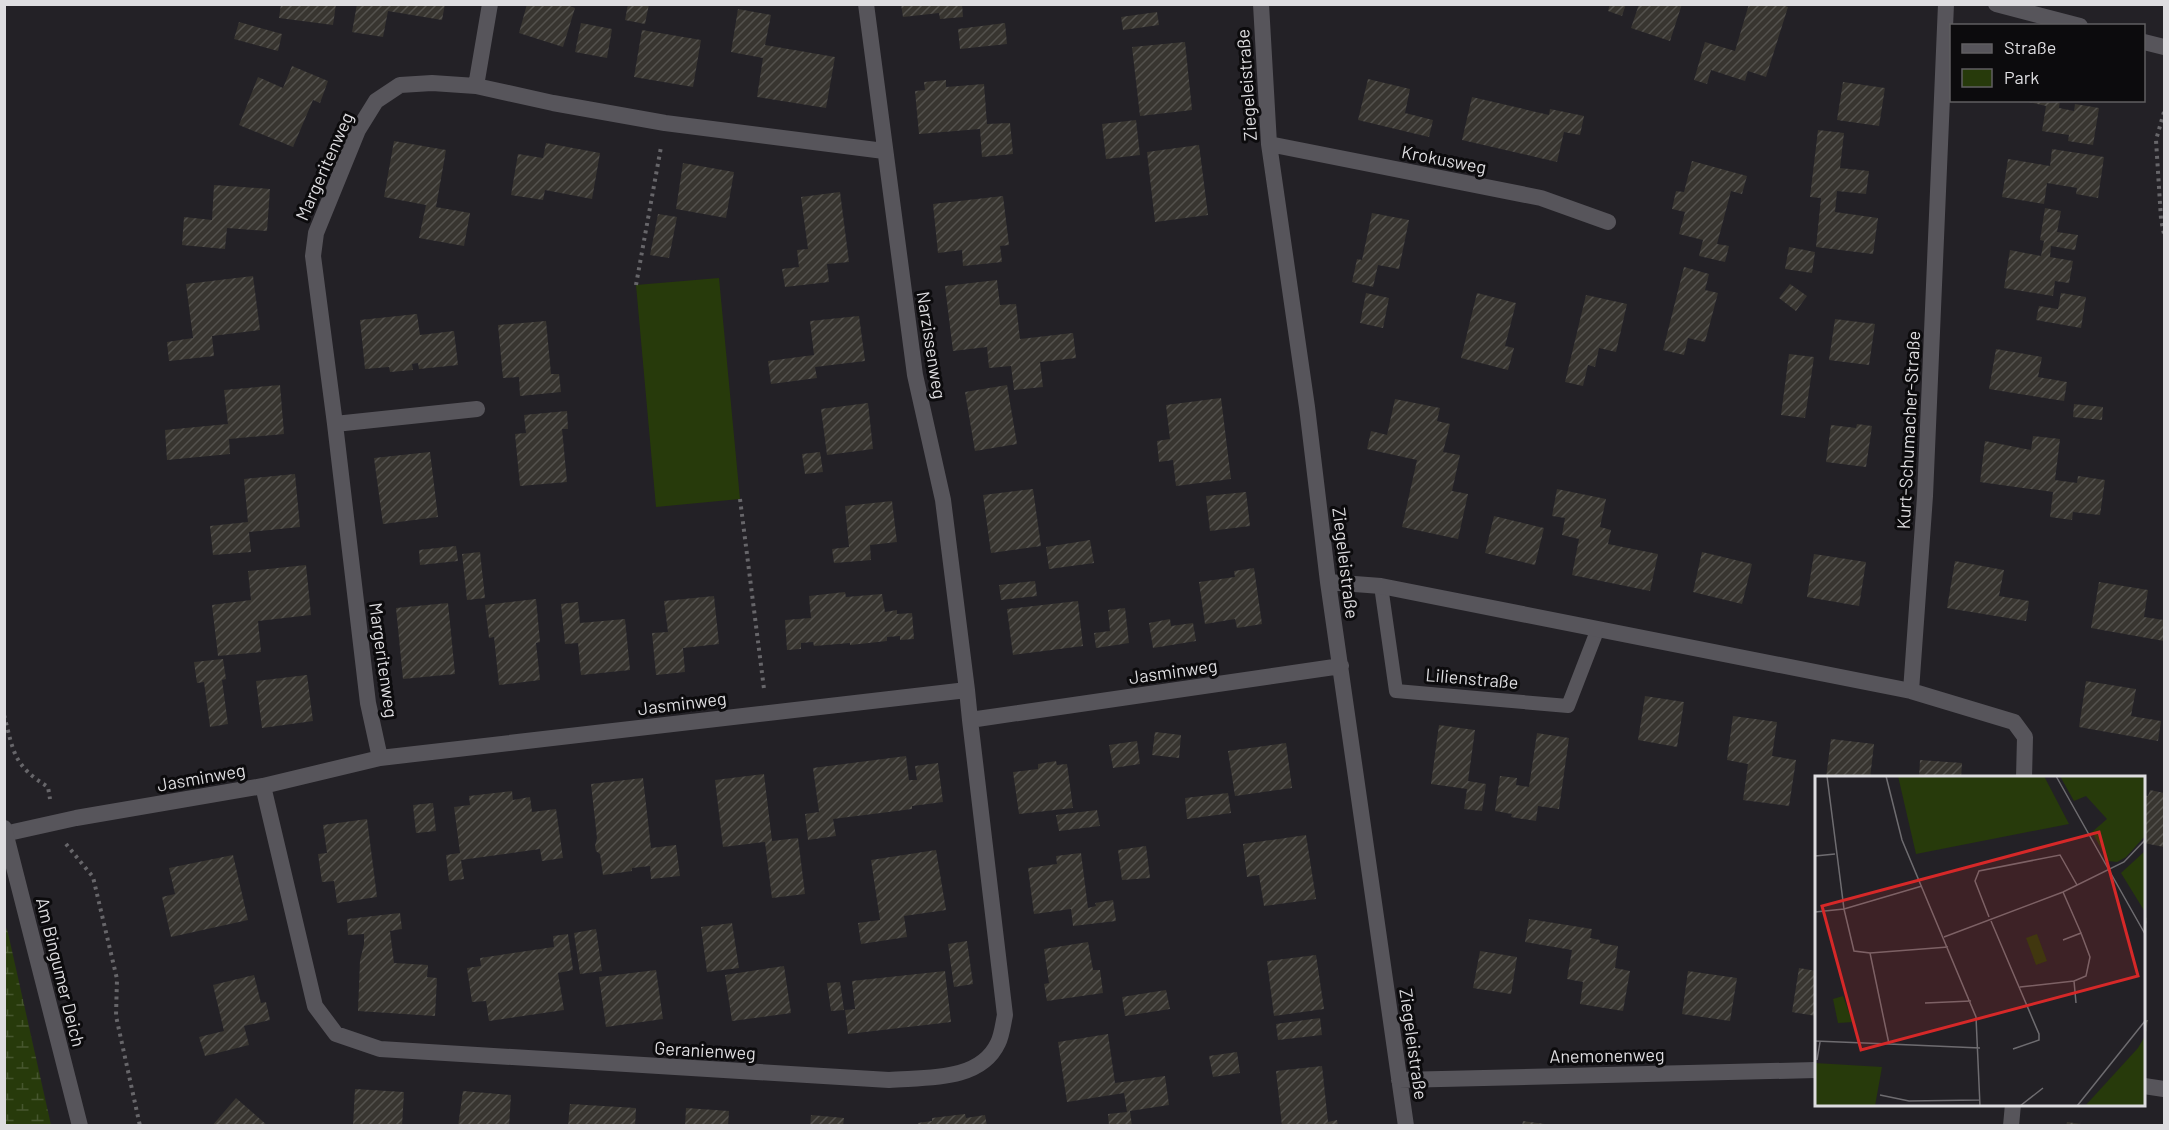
<svg xmlns="http://www.w3.org/2000/svg" width="2169" height="1130" font-family="Barlow,sans-serif">
<style>
.green{fill:#273a0b}
.wetland{fill:url(#wetland-marsh)}
.building{fill:url(#building-hatch)}
.lines{fill:none;stroke-linecap:round;stroke-linejoin:round}
.path{stroke:#67666a;stroke-width:4;stroke-dasharray:3 4.5;stroke-linecap:butt}
.service{stroke:#57555b;stroke-width:14}
.minor{stroke:#57555b;stroke-width:16}
.secondary{stroke:#57555b;stroke-width:16}
.labels{text-anchor:middle;dominant-baseline:central;stroke-width:6;stroke-linejoin:round;paint-order:stroke}
.street-label{font-size:18px;fill:#dedde0;stroke:#0c0b0d}
.inset-road{fill:none;stroke:#6e6c70;stroke-width:1.5}
.view{fill:#d62828;fill-opacity:0.15;stroke:#d62828;stroke-width:3}
.inset-edge{fill:none;stroke:#dedde0;stroke-width:3}
</style>
<defs>
<pattern id="wetland-marsh" width="20" height="14" patternUnits="userSpaceOnUse" patternTransform="scale(1.5)"><rect width="20" height="14" fill="#273a0b"/><path d="M1 5h8M5 5V1M11 12h8M15 12V8" fill="none" stroke="#46562e"/></pattern>
<pattern id="building-hatch" width="6" height="6" patternUnits="userSpaceOnUse" patternTransform="scale(1.5)"><rect width="6" height="6" fill="#383530"/><path d="M-1 1l2-2M0 6l6-6M5 7l2-2" fill="none" stroke="#54524e"/></pattern>
</defs>
<rect width="100%" height="100%" fill="#232126"/>
<path class="green" d="M719,278l21,221 -84,8 -20,-222z"/>
<path class="wetland" d="M5,925l3,8 43,192h-46z"/>
<path class="building" d="M281,4h55l-3,21 -54,-7z
M357,4h88l-3,16 -54,-9 -5,26 -31,-5z
M527,4h38l10,4 -12,39 -44,-14z
M628,4h21l-4,20 -20,-4z
M901,4h61l1,13 -23,2 -1,-6 -36,4z
M1610,4h16l-4,12 -14,-5z
M1639,4h43l-12,37 -39,-13z
M1749,4h32l7,3 -22,70 -18,-6 -3,10 -34,-11 -4,14 -13,-4 11,-38 30,9z
M738,9l33,6 -6,30 70,12 -9,51 -69,-11 6,-39 -32,-6z
M1157,12l2,13 -36,5 -2,-13z
M239,22l43,12 -4,17 -44,-12z
M581,23l31,6 -5,29 -32,-6z
M1005,23l2,21 -47,5 -2,-20z
M642,30l59,10 -8,47 -59,-10z
M1185,42l7,68 -52,6 -8,-69z
M292,66l36,15 -8,22 -7,-3 -20,47 -54,-22 19,-48 25,11z
M1368,79l42,10 -5,24 28,7 -4,17 -71,-17z
M946,80v7l38,-3 3,40 23,-1 3,31 -31,3 -2,-28 -61,5 -4,-43 10,-1 -1,-8z
M1843,82l42,6 -6,38 -42,-6z
M1472,97l77,18 1,-6 34,7 -4,19 -16,-3 -7,30 -95,-22z
M2020,100h40l-1,8 15,3 1,-7 24,4 -6,37 -25,-4 1,-6 -27,-4 4,-25z
M1136,120l4,35 -34,4 -4,-35z
M1818,130l26,3 -4,35 29,3 -3,23 -29,-3 -2,21 43,6 -5,36 -57,-7 5,-49 -11,-1z
M394,141l52,9 -10,57 34,6 -6,33 -45,-8 7,-33 -42,-8z
M546,143l54,10 -8,46 -47,-9 -2,10 -32,-5 7,-41 25,4z
M1199,145l9,70 -53,7 -8,-70z
M2052,149l52,8 -6,41 -22,-4 1,-6 -30,-5 -3,21 -42,-7 6,-38 42,7z
M1692,161l55,15 -5,18 -11,-3 -14,53 12,2 -4,16 -26,-6 4,-16 -24,-6 6,-22 -13,-3 4,-18 8,1z
M683,163l51,9 -8,46 -50,-9z
M214,185l56,4 -3,42 -40,-3 -2,21 -43,-4 2,-28 28,3z
M840,192l9,70 -22,2 2,18 -44,5 -3,-18 17,-2 -2,-17 11,-1 -7,-52z
M1003,196l6,49 -9,1 2,16 -39,4 -1,-16 -24,3 -5,-49z
M2045,208l16,3 -4,21 21,3 -3,15 -24,-4 -1,11 23,4 -4,22 -14,-2 -2,15 -49,-8 6,-38 31,6 3,-15 -4,-1z
M1372,213l37,7 -10,49 -21,-4 -5,22 -21,-5 5,-23 5,1z
M658,214l19,3 -8,41 -19,-3z
M1789,247l26,5 -3,21 -27,-4z
M1684,267l25,7 -4,16 13,3 -13,49 -17,-4 -4,17 -21,-5z
M253,276l7,54 -48,6 2,20 -45,5 -2,-19 26,-4 -7,-54z
M997,280l3,25 16,-1 4,35 53,-6 3,25 -36,4 3,25 -29,3 -3,-24 -22,2 -2,-21 -34,4 -8,-65z
M1790,284l17,12 -11,15 -17,-13z
M1366,293l23,5 -6,30 -23,-5z
M1477,293l39,10 -11,43 9,2 -6,22 -47,-12z
M2061,293l25,4 -5,31 -45,-8 3,-14 19,3z
M1586,295l41,9 -11,48 -17,-4 -4,19 -7,-2 -5,21 -18,-4z
M417,314l3,21 34,-4 4,34 -39,4 -1,-6 -6,1 1,6 -23,2 -1,-5 -24,2 -5,-49z
M859,316l6,45 -50,6 2,11 -46,6 -3,-23 46,-6 -4,-34z
M1835,319l40,5 -6,41 -40,-5z
M546,321l5,53h8l2,18 -41,4 -1,-19 -16,1 -5,-53z
M1996,349l46,8 -4,20 29,5 -3,19 -75,-12z
M1789,354l25,3 -9,61 -24,-3z
M280,385l4,49 -55,5 1,15 -63,6 -2,-30 63,-6 -4,-34z
M1007,385l10,59 -42,7 -10,-59z
M1221,398l10,81 -55,7 -3,-26 -14,2 -2,-21 13,-2 -4,-34z
M1395,399l45,9 -3,13 13,3 -7,28 17,3 -8,36 16,3 -10,45 -56,-12 15,-67 -50,-11 4,-18 16,4z
M868,403l5,46 -46,6 -6,-46z
M2074,404l29,3 -1,13 -29,-3z
M567,411l1,18h-6l5,53 -47,4 -5,-52 11,-1 -2,-18z
M1857,424l15,2 -6,41 -40,-5 5,-37 25,3z
M2033,436l27,3 -5,41 22,3 1,-7 27,4 -5,35 -27,-3 -1,8 -22,-3 3,-25 -73,-10 5,-41 46,9z
M430,452l8,65 -55,7 -9,-66z
M820,452l3,20 -18,2 -3,-20z
M295,474l5,53 -51,5 2,20 -38,3 -3,-29 38,-4 -4,-43z
M1033,489l8,57 -50,7 -8,-58z
M1557,489l49,10 -6,28 11,3 -3,14 50,10 -8,37 -78,-16 7,-36 -17,-4 3,-17 -13,-2z
M1246,492l4,34 -40,5 -4,-35z
M892,501l5,41 -27,3 1,15 -37,3 -2,-14 17,-2 -4,-41z
M1494,516l50,12 -9,37 -50,-12z
M1090,540l4,23 -45,6 -3,-22z
M456,546l2,15 -38,4 -1,-15z
M480,552l5,46 -18,2 -5,-46z
M1702,552l50,12 -10,40 -49,-12z
M1814,554l52,8 -7,44 -52,-9z
M1955,561l49,9 -5,26 30,5 -3,20 -79,-13z
M306,565l5,50 -53,6 3,31 -43,4 -6,-51 39,-5 -3,-29z
M1254,568l8,56 -25,4 -2,-9 -30,5 -6,-42 36,-5 -1,-6z
M1035,581l2,15 -36,4 -2,-15z
M2099,582l49,8 -4,27 20,3v21l-73,-13z
M845,592l1,5 36,-3 3,18 12,-2v4l15,-1 2,26 -14,1v-4l-13,1v4l-37,4v-2l-36,3 -1,-4 -12,1v6l-14,1 -2,-30 26,-2 -2,-22z
M714,596l5,48 -36,4 2,24 -29,3 -4,-42 16,-1 -4,-31z
M536,599l4,43 -4,1 4,37 -41,5 -5,-48 -5,1 -4,-33z
M1078,601l5,45 -70,9 -6,-46z
M578,602l2,21 45,-4 5,51 -49,5 -3,-32 -13,1 -4,-40z
M448,603l7,71 -52,5 -7,-71z
M1125,608l4,35 -33,5 -2,-15 16,-2 -2,-21z
M1170,619l1,7 22,-3 3,18 -43,7 -4,-25z
M223,659l3,20 -4,1 6,44 -18,3 -6,-45 -7,1 -3,-21z
M307,675l6,46 -51,7 -6,-47z
M2086,681l50,8 -5,27 30,5 -3,20 -79,-14z
M1645,696l39,6 -7,45 -39,-7z
M1733,716l44,6 -5,34 24,4 -7,46 -46,-6 5,-36 -21,-4z
M1439,725l36,5 -7,51 18,3 -4,27 -18,-2 3,-20 -36,-5z
M1155,732l26,3 -2,23 -27,-3z
M1537,733l32,5 -10,71 -21,-3 -2,15 -25,-4 1,-3 -17,-3 5,-35 17,2 -1,7 13,2z
M1831,739l43,5 -4,34h-44z
M1137,741l3,23 -27,4 -4,-23z
M1286,743l6,45 -57,8 -7,-45z
M906,756l3,24h8l-2,-14 23,-3 5,39 -31,4v3l-79,10 3,17 -28,4 -3,-26 14,-2 -6,-44z
M1920,760l42,3 -1,15h-42z
M1056,761l1,4 10,-1 6,44 -54,6 -6,-42 25,-3v-5z
M764,774l8,67 26,-3 7,56 -33,4 -7,-56 -42,5 -8,-67z
M643,778l8,70 25,-3 4,31 -29,3 -1,-13 -18,2v3l-29,4 -3,-21 -4,-3 -1,-5 2,-8 -6,-54z
M2150,790l14,3v54l-20,-4v-48l4,1z
M512,791l1,9 17,-3 2,15 24,-3 7,49 -21,3 -2,-12 -79,11 3,19 -15,2 -3,-26 14,-2 -6,-46 16,-2 -1,-9z
M1228,793l3,20 -44,6 -2,-21z
M433,803l3,28 -20,2 -3,-28z
M1097,810l3,16 -41,5 -3,-16z
M367,819l10,78 -40,6 -3,-22 -12,1 -4,-28 9,-1 -4,-28z
M1306,835l10,64 -52,7 -5,-31 -12,2 -4,-33z
M1146,846l4,32 -28,2 -4,-30z
M936,850l10,60 -42,6 3,21 -46,7 -3,-21 22,-3 -9,-60z
M1081,853l7,55 8,-2 -1,-3 18,-3 3,21 -43,5 -2,-17 -37,5 -6,-46 29,-4 -1,-8z
M233,855l15,65 -77,17 -9,-40 13,-3 -6,-26z
M400,913l2,16 -12,2 4,32 34,2 -1,12 10,1 -2,38 -77,-5 2,-50 4,-17v-10l-16,1 -1,-16z
M2144,917l3,1 -2,16h-1z
M1529,919l63,10 -2,9 10,2v3l18,3 -3,22 15,3 -7,40 -43,-7 3,-22 -16,-3 5,-29 -47,-8z
M732,923l7,45 -32,4 -6,-45z
M596,929l6,42 -22,3 -6,-41z
M568,934l5,36 -15,3 6,37 -75,11 -3,-20 -14,1 -5,-34 14,-2 -1,-8 74,-11 -1,-11z
M967,941l6,43 -19,3 -6,-43z
M1088,942l5,28h7l3,23 -56,8 -3,-17 5,-1 -5,-34z
M1480,951l37,6 -6,37 -38,-6z
M1316,955l8,54 -50,7 -7,-55z
M784,966l7,47 -59,8 -7,-46z
M1799,968l17,3v45l-24,-4z
M656,970l7,49 -57,8 -7,-50z
M945,971l6,51 -103,12 -3,-24 10,-1 -3,-28z
M1688,971l49,7 -7,43 -48,-7z
M254,975l7,28 5,-1 4,18 -26,6 5,19 -44,11 -6,-19 25,-6 -11,-46z
M840,982l4,28 -13,1 -4,-28z
M1166,990l4,19 -45,7 -3,-19z
M1320,1018l2,17 -44,5 -2,-16z
M2144,1020h4l-3,18h-1z
M1108,1034l7,49 50,-7 4,29 -39,6 2,15h-23l-1,-12 19,-2 -3,-19 -57,9 -9,-60z
M1237,1052l3,21 -27,4 -4,-21z
M1322,1066l6,56 9,-2 1,6h-56l-6,-55z
M355,1089l49,3 -2,34h-49z
M463,1091l48,4 -2,31h-51z
M236,1098l32,28h-56z
M570,1104l66,4 -1,18h-67z
M686,1108l43,3 -1,15h-43z
M965,1114l1,4 19,-3 2,11h-69v-3l14,-2v-3z
M811,1115l33,3 -1,8h-33z
M1523,1121l22,3v2h-23z
M2067,1122l14,2v2h-15z"/>
<g class="lines">
<path class="path" d="M2164,112l-8,28 5,79 3,15
M636,285l25,-138
M740,499l24,190
M4,715c10,38 9,50 44,72l2,12
M66,844l27,33 24,102 -1,37 24,110"/>
<path class="service" d="M1381,586l15,105 172,15 29,-75"/>
<path class="minor" d="M866,4l49,371 28,125 24,190
M1261,4l8,140 38,263 21,175 78,544
M1946,4l-21,492 -14,195 103,31 11,15 -1,41
M1996,4l84,22
M2144,42l20,5
M476,86l77,17 112,20 219,28
M1269,144l272,54 67,24
M335,424l-22,-168 3,-23 42,-103 18,-29 24,-16 32,-2 44,3 14,-82
M1328,582l53,4 530,105
M380,758l-12,-55 -33,-279 142,-15
M263,786l52,220 21,28 44,15 509,31c36,-3 91,2 109,-37 4,-8 5,-19 7,-28l-35,-295
M4,834l72,-16 187,-32 117,-28 587,-68 3,30 371,-54
M1399,1080l417,-10
M2144,1086l20,3
M2011,1126l2,-22"/>
<path class="secondary" d="M4,828l76,298"/>
</g>
<g class="labels">
<g class="street-label">
<text transform="translate(1246 85) rotate(-94)">Ziegeleistraße</text>
<text transform="translate(1444 159) rotate(11)">Krokusweg</text>
<text transform="translate(324 166) rotate(-66)">Margeritenweg</text>
<text transform="translate(932 345) rotate(81)">Narzissenweg</text>
<text transform="translate(1908 430) rotate(-87)">Kurt-Schumacher-Straße</text>
<text transform="translate(1346 563) rotate(83)">Ziegeleistraße</text>
<text transform="translate(384 660) rotate(82)">Margeritenweg</text>
<text transform="translate(1173 671) rotate(-8)">Jasminweg</text>
<text transform="translate(1472 678) rotate(5)">Lilienstraße</text>
<text transform="translate(682 703) rotate(-7)">Jasminweg</text>
<text transform="translate(201 777) rotate(-10)">Jasminweg</text>
<text transform="translate(61 972) rotate(76)">Am Bingumer Deich</text>
<text transform="translate(1414 1044) rotate(82)">Ziegeleistraße</text>
<text transform="translate(705 1050) rotate(3)">Geranienweg</text>
<text transform="translate(1607 1055) rotate(-1)">Anemonenweg</text>
</g>
</g>
<g transform="translate(1815 776)">
<rect width="330" height="330" fill="#232126"/>
<path d="M83,0h146l25,48 -153,30zM330,75v61l-24,-39zM222,158l10,27 -11,4 -10,-27zM28,220l6,16 5,10 -16,1 -5,-24zM330,260v70h-60l53,-58zM0,287l67,4 -7,39h-60z" fill="#273a0b"/>
<path d="M245,0h85v60l-19,21 -9,5 -9,-1 -16,-29 15,-13 -21,-23 -12,5z" fill="#273a0b"/>
<path class="inset-road" d="M12,0l17,133 10,42 16,2 19,91 91,4M71,0l16,64 74,177 4,89M241,0l89,158M0,80l20,-2M0,136l29,-3 78,-23M174,141l-14,-36 4,-10 81,-16 17,30M176,145l48,113v6l-26,9M129,161l119,-45 61,-30 21,-22M248,164l18,-7 -18,-41M55,177l78,-6M205,211l54,-6M110,227l46,-2M261,227l-2,-22 12,-5 4,-19 -9,-24M0,265l74,3M2,284l3,-18M65,319l29,6 70,-1M205,330l23,-18M262,330l68,-85"/>
<path class="view" d="M284,56l39,144 -277,74 -39,-144z"/>
<rect width="330" height="330" class="inset-edge"/>
</g>
<rect width="2169" height="1130" fill="none" stroke="#dedde0" stroke-width="12"/>
<rect x="1950" y="24" width="195" height="78" fill="#0c0b0d" stroke="#605f61" stroke-width="1.5"/>
<rect x="1962" y="44" width="30" height="9" fill="#57555b" stroke="#605f61" stroke-width="1.5"/>
<text x="2004" y="54" font-size="18" fill="#dedde0">Straße</text>
<rect x="1962" y="69" width="30" height="18" fill="#273a0b" stroke="#605f61" stroke-width="1.5"/>
<text x="2004" y="84" font-size="18" fill="#dedde0">Park</text>
</svg>
